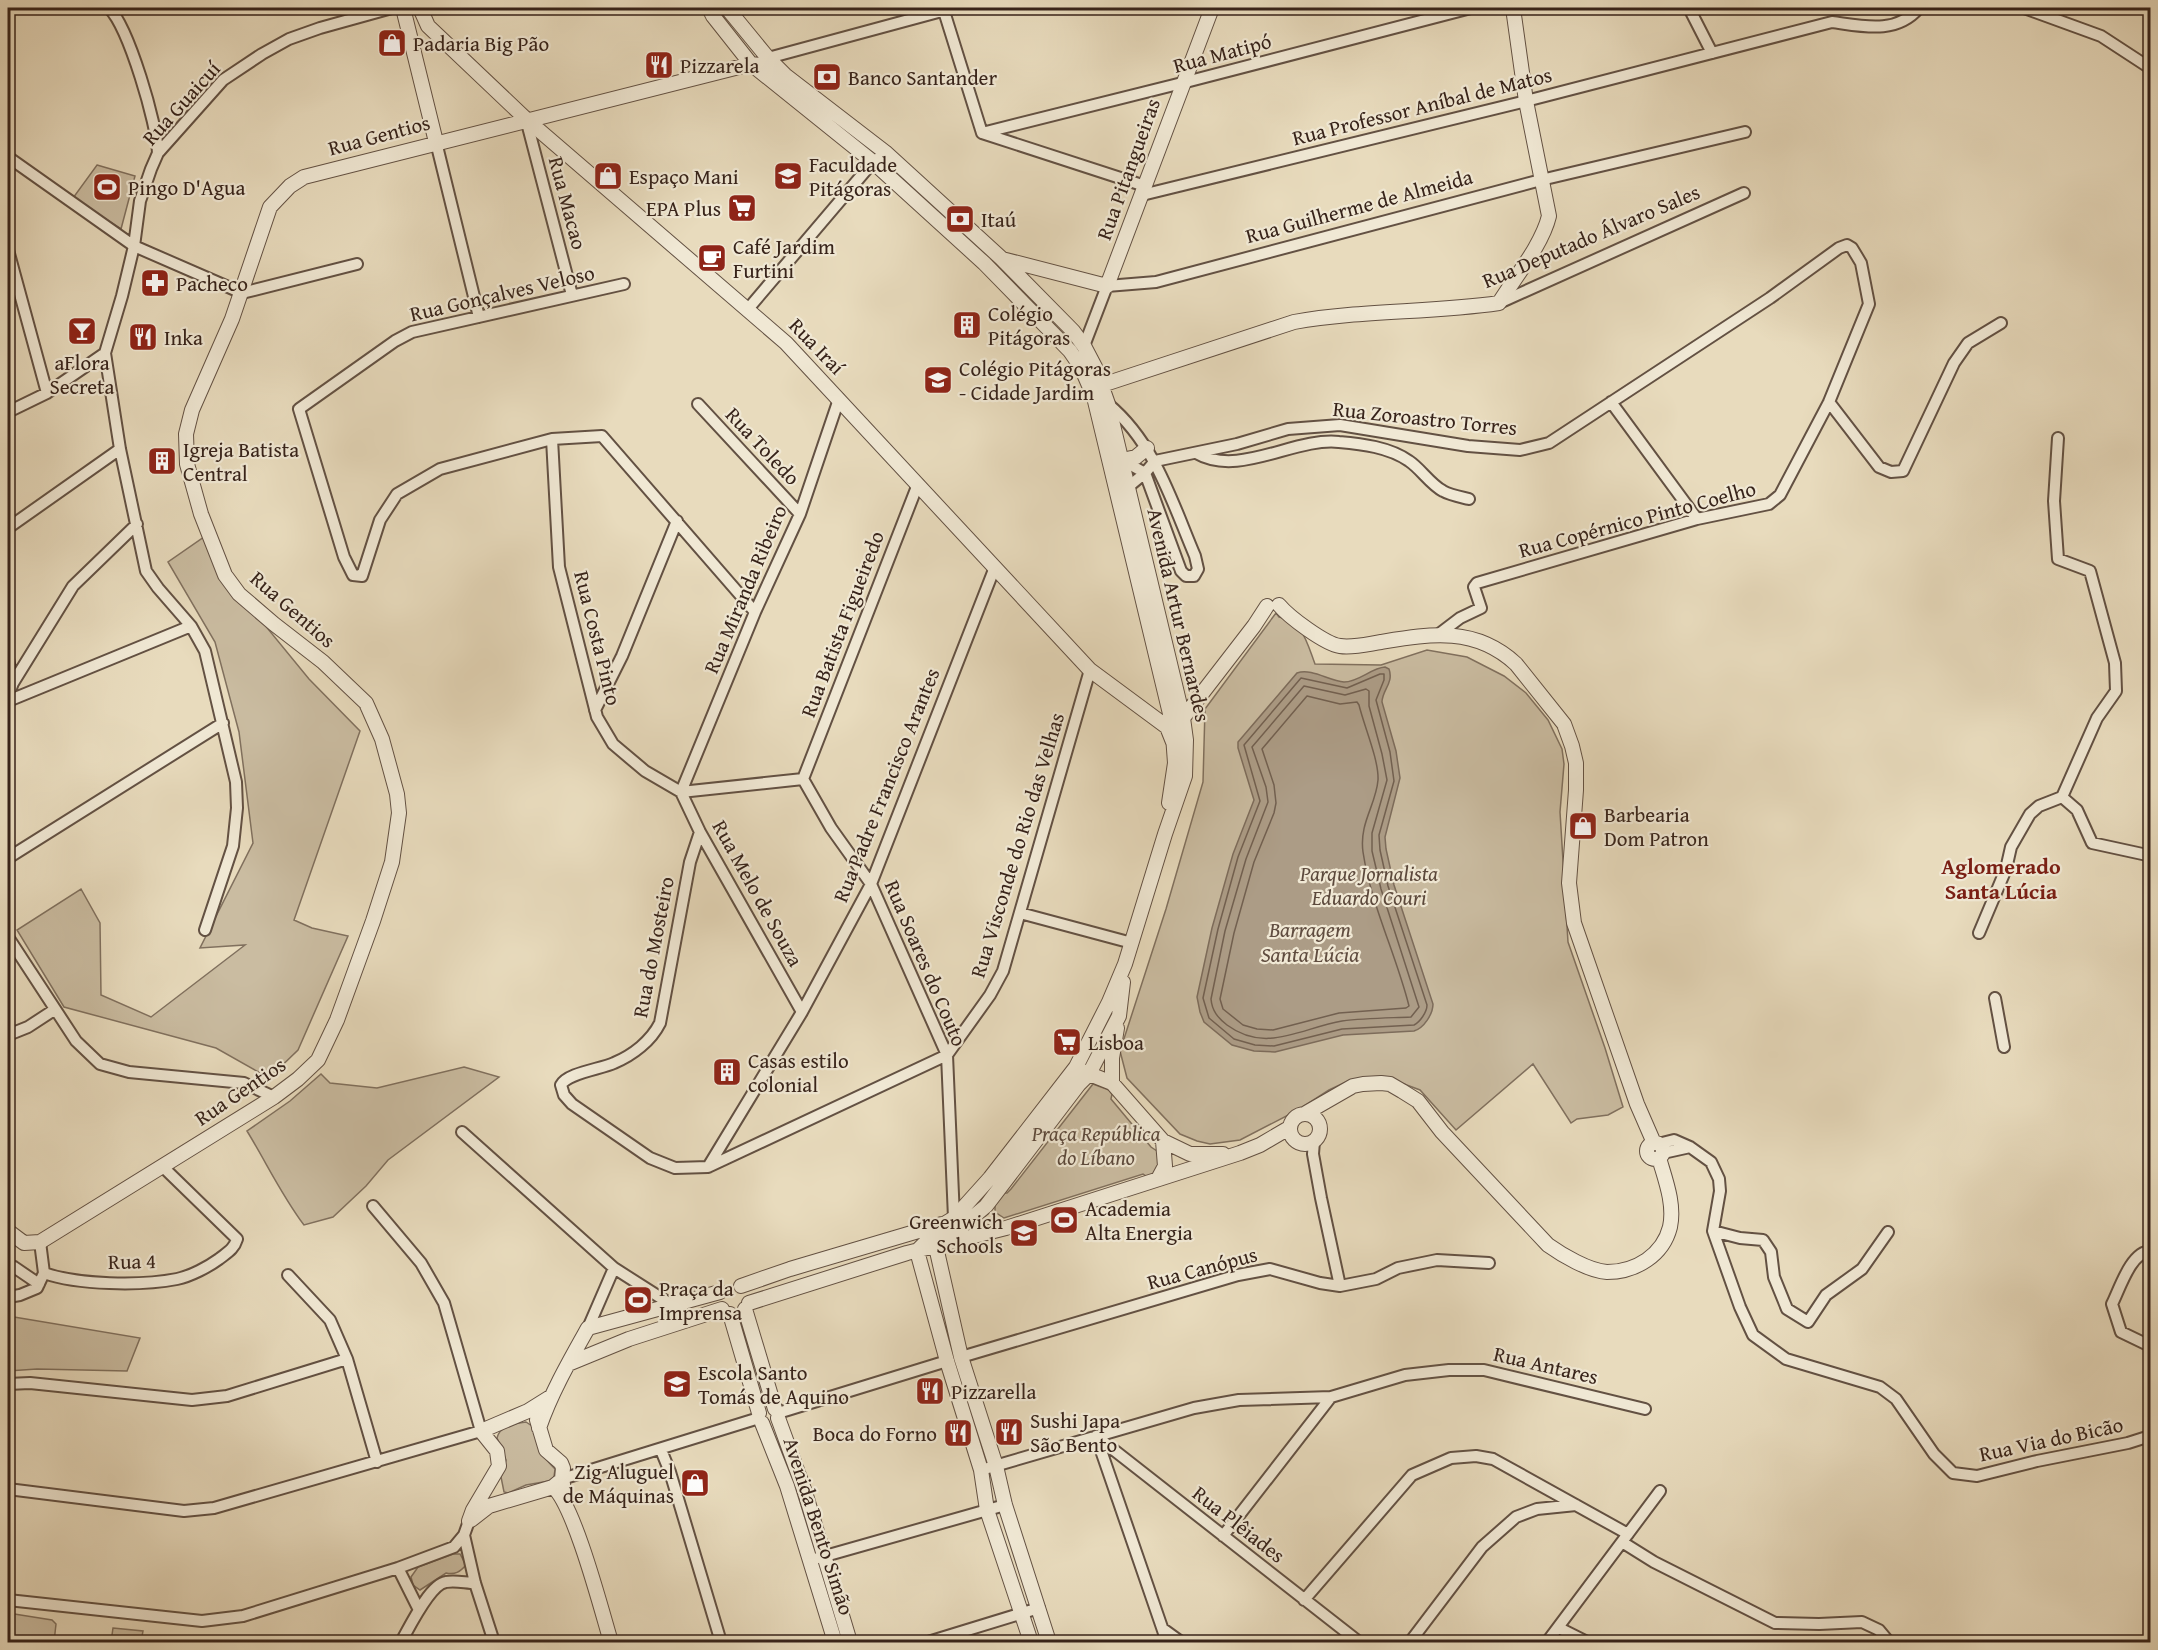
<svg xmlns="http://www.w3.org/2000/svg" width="2158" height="1650" font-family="'Gentium Book Plus',serif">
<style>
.green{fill:#cabca1;stroke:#80705e;stroke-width:1.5}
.water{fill:#ac9c86;stroke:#7d6c5b;stroke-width:1.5}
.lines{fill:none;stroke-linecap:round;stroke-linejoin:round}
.shore{stroke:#726050;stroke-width:1.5}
.minor-casing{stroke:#635143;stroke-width:14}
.tertiary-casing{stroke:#635143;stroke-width:16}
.minor{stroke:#f0e8d4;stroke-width:10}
.tertiary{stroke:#f0e8d4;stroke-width:14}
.labels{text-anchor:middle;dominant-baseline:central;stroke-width:4.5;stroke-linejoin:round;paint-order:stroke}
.poi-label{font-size:21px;fill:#37231a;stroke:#f0e8d4;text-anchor:start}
.street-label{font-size:21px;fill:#37231a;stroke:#f0e8d4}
.park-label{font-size:21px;font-style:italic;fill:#5c493c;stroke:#f0e8d4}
.neighbourhood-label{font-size:22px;font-weight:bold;fill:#7a1f14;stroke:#f0e8d4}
.water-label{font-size:22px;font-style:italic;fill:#604d40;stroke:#f0e8d4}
</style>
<rect width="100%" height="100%" fill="#e8dbbd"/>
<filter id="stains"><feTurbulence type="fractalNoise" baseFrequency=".00333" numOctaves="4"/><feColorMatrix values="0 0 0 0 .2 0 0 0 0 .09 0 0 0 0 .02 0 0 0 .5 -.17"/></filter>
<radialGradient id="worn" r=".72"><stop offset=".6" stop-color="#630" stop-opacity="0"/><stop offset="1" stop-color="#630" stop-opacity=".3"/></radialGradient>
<path class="green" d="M97,165l38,11 -14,53 -48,-31z
M207,535l20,44 82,100 51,52 -66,189 18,8 36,8 -50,114 -29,28 -53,-30 -152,-41 -47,-77 64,-41 19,34 1,72 50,22 94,-72 -45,3 53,-105 -14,-111 -24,-90 -47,-80z
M1276,613l3,4c24,4 28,26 36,47l66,1 46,-15 40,7 37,19 22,17 22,27 14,29 2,15 -4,48 8,130 37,106 18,59 -15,8 -31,4 -6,4 -38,-59 -77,66 -36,-40 -32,-12 -40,3 -19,9 -31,20 -58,30 -30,4 -13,-3 -17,-7 -53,-56 -7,-27 46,-142 37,-127 2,-73z
M464,1067l35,10 -111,83 -22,26 -33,31 -29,8c-22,-29 -38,-63 -57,-94l43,-30 31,-27 9,9 47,5z
M1093,1084l16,6 3,4 -1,5 40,48 9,6 -3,18 -8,7 -6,-4 -139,44 -9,-6v-8l7,-11h5l4,-4z
M8,1316l132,22 -13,33 -90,-2 -29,2z
M526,1422l9,6c4,22 3,24 20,41l-1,8 -5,4 -23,4 -18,8 -4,-1 -3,-15 5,-17 -9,-22c3,-13 18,-14 29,-16z
M453,1554h7l6,11c-6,7 -11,10 -20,8l-26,17 -7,-5 -2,-8 7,-10z
M8,1613l44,7 4,4 -2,18h-46z
M113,1628l30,3 -2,11h-30z"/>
<path class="water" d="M1385,667l4,2c5,14 -7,21 -7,33l14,49 4,27 -15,59 1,12 8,36 39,119c0,10 -9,24 -19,27l-71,4 -68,17 -21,-1 -22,-6 -28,-23 -4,-10 -3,-15 15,-69 21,-74 21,-54 -16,-52v-6l59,-69c15,-5 32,8 47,9 15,0 27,-14 41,-15z"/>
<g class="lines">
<path class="shore" d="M1380,674h4v6l-8,20 14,52 4,29 -15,54 1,15 8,36 39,119c0,7 -7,17 -13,20l-72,4 -68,17 -19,-1 -21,-6 -25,-21 -6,-20 15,-69 20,-72 22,-56 -16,-56 57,-67 46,10z
M1304,686l41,9 21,-6 3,2v15l13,48 5,26 -15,53v18l9,38 38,118 -8,10c-23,1 -46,1 -69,4 -41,7 -76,33 -115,4 -9,-7 -15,-14 -16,-26l14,-68 21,-72 22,-57 -2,-15 -14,-40z
M1307,696l33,8 17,-2 2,3c5,21 20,55 19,75 -2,25 -19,43 -15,72 8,53 33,102 46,154l-3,2 -67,5 -66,17 -16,-1 -14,-4 -20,-16 -3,-10 14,-66 20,-71 20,-49 2,-10 -2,-18 -12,-36z"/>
<g class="minor-casing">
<path id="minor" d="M109,8c20,20 48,116 49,145
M943,8l39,125
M1689,8l23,45
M2024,8l77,28 49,32
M768,58l185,-50
M526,119l46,176
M982,133l200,-50 289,-75
M982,133l163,53
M436,142l43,175
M8,157l126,89 108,47 115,-29
M1142,195l384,-94 306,-79c30,4 64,13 87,-14
M8,250l39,143
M624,284l-212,48 -17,9 -96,68 45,148 9,18 9,1 18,-56 17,-26 43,-25 112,-30 50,-3 153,176
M1499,303l245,-110
M748,309l119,-140 18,-17
M1084,346l23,-60 49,-4 385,-102 204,-48
M105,353l15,96 26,122 12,17 33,38 14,25 31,131 1,26 -4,38 -28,84
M1611,402l86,117
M1829,402l50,65 12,5 12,-1 51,-108 14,-20 33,-20
M698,404l102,110
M1108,404c47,39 64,98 87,152l3,13 -4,7h-8l-5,-5 -36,-98 -23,-13
M8,412l39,-19 58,-40 17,-57 12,-50 6,-45 11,-32 7,-16 65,-73 39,-26 27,-15 31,-11 72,-20
M2058,438l-4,63 4,58 32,12 25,92 1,28 -19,27 -35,79
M552,439l7,128 38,150 16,27 32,27 36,21 122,-13
M1196,453c43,25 98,-16 143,-11 23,2 50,5 70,19 12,8 21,23 34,30 7,4 18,6 26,8
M1128,487l17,-14 10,-12 82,-17 51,-15 52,-4 128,21 52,4 29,-7 221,-145 69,-50 8,-3 5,3 9,15 8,41 -40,98 -49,93 -11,9 -72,15 -220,64 -3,4 7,21 -21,10 -21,16
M8,528l112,-79
M8,659l5,24
M8,696l5,-13 60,-97 64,-62
M8,701l183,-75
M595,710l27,-54 55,-135
M803,779l28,49 40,56 76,171 7,163
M803,779l115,-295
M2062,797l15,13 15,33 55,12 3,2
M700,832l-10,30 -30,161c-9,18 -27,32 -46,40 -13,6 -47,10 -53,22l3,10 8,9 78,54 25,10 33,-1 239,-112 43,-60 13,-24 87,-301
M8,858l215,-135
M1020,913l112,30
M1979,933l27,-64 5,-22 19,-33 9,-8 23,-9
M8,937l68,104 24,23 29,8 115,11 30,14
M1995,998l9,49
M802,1012l-102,-180 -19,-40 74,-180 45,-98 39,-115
M8,1035l20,-8 26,-17
M462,1132l152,136 58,37
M1314,1141l-1,13 8,44 19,88
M1658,1144l16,-4 16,7 21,15 8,17 1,12 -7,40 27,76 13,28 33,24 94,28 16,12 38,55 19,19 24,3 60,-15 91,-18 22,-7
M1663,1153l27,-6
M708,1167l94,-155 69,-128 124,-317
M1713,1231l27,7 23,2 8,12 3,25 13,32 21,13 18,-27 36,-26 26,-37
M40,1242l4,31c34,12 97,13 133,6 14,-3 31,-12 42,-20 9,-7 15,-10 18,-20l-75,-73
M2150,1251c-19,1 -30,37 -38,53l9,28 29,14
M8,1265l6,2 25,17
M288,1275l42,45 17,39 30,103
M8,1297l12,-2 17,-7 7,-15
M588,1328l26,-60
M961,1357l277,-82 32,-6 50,14 20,3 36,-7 22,-11 39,-8 52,3
M8,1384l22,-1 162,17 35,-4 120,-37
M778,1413l169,-52
M1096,1436l263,206
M1096,1436l71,206
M661,1450l9,22 51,170
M981,1470l213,-62 45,-8 92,-3 74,-22 44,-5h35l161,39
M562,1479l197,-61
M8,1489l176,22 30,-3 267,-77 -37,-128 -23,-40 -48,-57
M464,1535l11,48 19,59
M1223,1536l108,-139
M1622,1542l32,20 121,61 44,1 43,-2 17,8 10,12
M811,1560l194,-55
M398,1568l21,42
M8,1600l194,21 41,-5 155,-48 56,-21 10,-12 5,-14
M1304,1600l108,-125 39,-17 25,-2 17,3 135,75
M1559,1628l28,14
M1163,1629l18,13
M401,1642c8,-14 29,-58 45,-60 9,-2 20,1 29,1
M928,1642l111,-34
M1410,1642l72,-95 34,-30 21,-8 39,-4
M1547,1642l113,-151"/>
</g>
<g class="tertiary-casing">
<path id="tertiary" d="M403,8l33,134
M420,8l8,18 98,93 260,224 304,327 77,57 8,20
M709,8l4,8 38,48 122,98 111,101 86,88 11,16 13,30 78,325 3,41 -6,40
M727,8l41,50 17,17 100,77 116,106 72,73 11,15 11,21 13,37 75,314 3,22 -1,36 -20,58 -40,130 -16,38 -33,65 -86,111 -36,40 -10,6 -27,27
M1002,259l105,27 105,-278
M1102,385l192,-63c67,-12 137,-9 205,-19 16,-26 43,-58 50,-87l-23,-115 -13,-93
M1122,460l14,-3 11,-9
M1279,605c10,12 46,39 61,41 13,2 28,-2 41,-4 49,-8 94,-16 135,22l48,60 8,22 4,17v27l-7,93 5,40 63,181 17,39
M1183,718l71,-92 13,-20
M1082,1071l30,12 51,58 27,13h33
M1112,1083v-25l5,-30
M1306,1113l47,-27 10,-2 18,-1 9,1 12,7 16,10 24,31 106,113c14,10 41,26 59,27 29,0 56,-17 63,-45 5,-23 -5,-48 -11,-69
M1290 1129a15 15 0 1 1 30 0a15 15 0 1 1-30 0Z
M1647 1151a8 8 0 1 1 16 0a8 8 0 1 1-16 0Z
M1158,1179l7,-13 -2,-25
M8,1231l16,12 16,-1 234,-145 24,-18 20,-19 19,-40 36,-99 19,-59 7,-49 -2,-19 -15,-55 -16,-36 -43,-41 -49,-38 -35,-30 -14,-19 -24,-61 -14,-50 -1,-30 6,-24 40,-91 38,-112 20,-21 14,-9 447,-113 18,2 16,9
M943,1242l43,-36 93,-122 10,-10 30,-58 4,-34
M936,1247l25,110 35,109 9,39 44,137
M917,1251l30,110 34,109 6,40 44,132
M741,1286l49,-17 152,-45
M749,1303l158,-50 99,-25 234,-75 20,-8 29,-17
M745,1309l30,100
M730,1314l29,99
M568,1364l61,-25 93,-30
M778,1418l27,74 45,150
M537,1420l9,30 15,13 2,5 -1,11 4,21
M762,1423l25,63 48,156
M539,1428c12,-35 31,-68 49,-100l132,-36
M553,1487c21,17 49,125 58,155
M471,1520l18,-14 64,-19 6,-5
M469,1521l4,-11 26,-44 -2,-15 -16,-20 47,-20 24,-15"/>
</g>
<use href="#minor" class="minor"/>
<use href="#tertiary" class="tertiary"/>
</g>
<defs>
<g id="shop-square" transform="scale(1.5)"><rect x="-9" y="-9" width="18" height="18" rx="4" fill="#8f2418" stroke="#f0e8d4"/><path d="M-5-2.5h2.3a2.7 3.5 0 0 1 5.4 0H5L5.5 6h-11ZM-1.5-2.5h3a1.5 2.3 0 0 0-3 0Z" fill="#fff"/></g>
<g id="restaurant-square" transform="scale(1.5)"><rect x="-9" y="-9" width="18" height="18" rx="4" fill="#8f2418" stroke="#f0e8d4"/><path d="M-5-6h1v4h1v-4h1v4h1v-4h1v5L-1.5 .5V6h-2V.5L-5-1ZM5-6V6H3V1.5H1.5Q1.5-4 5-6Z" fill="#fff"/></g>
<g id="bank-square" transform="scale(1.5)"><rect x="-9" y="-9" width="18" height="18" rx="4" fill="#8f2418" stroke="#f0e8d4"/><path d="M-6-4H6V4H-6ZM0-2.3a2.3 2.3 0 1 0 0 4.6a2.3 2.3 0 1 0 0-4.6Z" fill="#fff"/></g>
<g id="university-square" transform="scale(1.5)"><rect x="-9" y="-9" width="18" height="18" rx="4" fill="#8f2418" stroke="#f0e8d4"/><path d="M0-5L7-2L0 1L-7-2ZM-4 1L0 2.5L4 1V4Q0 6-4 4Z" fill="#fff"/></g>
<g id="stadium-square" transform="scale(1.5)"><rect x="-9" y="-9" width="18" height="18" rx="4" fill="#8f2418" stroke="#f0e8d4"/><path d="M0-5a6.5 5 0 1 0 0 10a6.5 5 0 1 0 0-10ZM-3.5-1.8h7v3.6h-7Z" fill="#fff"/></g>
<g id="supermarket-square" transform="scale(1.5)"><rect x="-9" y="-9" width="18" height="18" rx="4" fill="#8f2418" stroke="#f0e8d4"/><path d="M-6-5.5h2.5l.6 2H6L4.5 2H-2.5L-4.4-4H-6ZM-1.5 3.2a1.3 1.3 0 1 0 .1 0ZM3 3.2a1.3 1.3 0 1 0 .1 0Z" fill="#fff"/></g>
<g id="cafe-square" transform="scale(1.5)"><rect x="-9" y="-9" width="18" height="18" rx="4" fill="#8f2418" stroke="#f0e8d4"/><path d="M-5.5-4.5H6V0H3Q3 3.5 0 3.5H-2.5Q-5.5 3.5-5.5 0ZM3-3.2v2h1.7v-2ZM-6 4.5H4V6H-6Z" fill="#fff"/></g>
<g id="pharmacy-square" transform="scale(1.5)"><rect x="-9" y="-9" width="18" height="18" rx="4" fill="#8f2418" stroke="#f0e8d4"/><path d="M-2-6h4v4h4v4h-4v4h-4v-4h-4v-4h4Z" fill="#fff"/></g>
<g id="building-square" transform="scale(1.5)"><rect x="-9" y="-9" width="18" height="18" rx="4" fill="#8f2418" stroke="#f0e8d4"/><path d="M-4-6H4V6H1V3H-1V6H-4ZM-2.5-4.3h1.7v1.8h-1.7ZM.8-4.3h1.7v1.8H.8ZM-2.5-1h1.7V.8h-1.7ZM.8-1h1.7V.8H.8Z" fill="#fff"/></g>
<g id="bar-square" transform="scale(1.5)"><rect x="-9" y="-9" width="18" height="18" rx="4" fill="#8f2418" stroke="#f0e8d4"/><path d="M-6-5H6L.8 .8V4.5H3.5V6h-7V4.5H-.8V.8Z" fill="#fff"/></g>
<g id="school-square" transform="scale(1.5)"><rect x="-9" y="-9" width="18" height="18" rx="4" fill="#8f2418" stroke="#f0e8d4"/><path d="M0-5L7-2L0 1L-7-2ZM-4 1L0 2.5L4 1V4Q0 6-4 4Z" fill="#fff"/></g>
</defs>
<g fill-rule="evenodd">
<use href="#shop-square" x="392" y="43"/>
<use href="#restaurant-square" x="659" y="65"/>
<use href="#bank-square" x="827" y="77"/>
<use href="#shop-square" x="608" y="176"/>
<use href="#university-square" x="788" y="176"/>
<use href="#stadium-square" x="107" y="187"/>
<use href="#supermarket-square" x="742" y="208"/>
<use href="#bank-square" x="960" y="219"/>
<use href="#cafe-square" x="712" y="258"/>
<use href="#pharmacy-square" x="155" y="283"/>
<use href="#building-square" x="967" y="325"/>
<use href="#bar-square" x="82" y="331"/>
<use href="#restaurant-square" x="143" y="337"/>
<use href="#school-square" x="938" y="380"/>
<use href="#building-square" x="162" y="461"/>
<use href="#shop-square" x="1583" y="826"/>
<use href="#supermarket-square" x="1067" y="1042"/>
<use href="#building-square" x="727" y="1072"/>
<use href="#stadium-square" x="1064" y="1220"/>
<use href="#school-square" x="1024" y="1233"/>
<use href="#stadium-square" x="638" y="1300"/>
<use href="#school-square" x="677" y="1384"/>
<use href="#restaurant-square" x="930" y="1391"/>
<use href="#restaurant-square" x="1009" y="1432"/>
<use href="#restaurant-square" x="958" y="1433"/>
<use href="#shop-square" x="695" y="1483"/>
</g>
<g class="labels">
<g class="poi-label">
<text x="413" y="43">Padaria Big Pão</text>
<text x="680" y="65">Pizzarela</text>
<text x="848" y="77">Banco Santander</text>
<text x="809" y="164">Faculdade<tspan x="809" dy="24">Pitágoras</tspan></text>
<text x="629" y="176">Espaço Mani</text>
<text x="128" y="187">Pingo D'Agua</text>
<text x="721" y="208" text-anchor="end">EPA Plus</text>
<text x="981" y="219">Itaú</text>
<text x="733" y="246">Café Jardim<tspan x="733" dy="24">Furtini</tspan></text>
<text x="176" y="283">Pacheco</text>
<text x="988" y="313">Colégio<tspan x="988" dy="24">Pitágoras</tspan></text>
<text x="164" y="337">Inka</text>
<text x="82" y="362" text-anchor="middle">aFlora<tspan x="82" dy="24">Secreta</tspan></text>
<text x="959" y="368">Colégio Pitágoras<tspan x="959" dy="24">- Cidade Jardim</tspan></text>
<text x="183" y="449">Igreja Batista<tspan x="183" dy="24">Central</tspan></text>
<text x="1604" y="814">Barbearia<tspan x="1604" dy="24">Dom Patron</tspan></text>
<text x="1088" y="1042">Lisboa</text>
<text x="748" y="1060">Casas estilo<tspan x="748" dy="24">colonial</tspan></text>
<text x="1085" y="1208">Academia<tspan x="1085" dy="24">Alta Energia</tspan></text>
<text x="1003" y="1221" text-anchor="end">Greenwich<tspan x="1003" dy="24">Schools</tspan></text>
<text x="659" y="1288">Praça da<tspan x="659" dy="24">Imprensa</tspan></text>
<text x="698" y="1372">Escola Santo<tspan x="698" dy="24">Tomás de Aquino</tspan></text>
<text x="951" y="1391">Pizzarella</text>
<text x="1030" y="1420">Sushi Japa<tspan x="1030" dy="24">São Bento</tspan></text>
<text x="937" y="1433" text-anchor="end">Boca do Forno</text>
<text x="674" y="1471" text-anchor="end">Zig Aluguel<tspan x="674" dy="24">de Máquinas</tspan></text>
</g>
<g class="street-label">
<text transform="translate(1222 53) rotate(-15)">Rua Matipó</text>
<text transform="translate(181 103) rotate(-48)">Rua Guaicuí</text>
<text transform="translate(1422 106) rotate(-14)">Rua Professor Aníbal de Matos</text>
<text transform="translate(379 135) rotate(-15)">Rua Gentios</text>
<text transform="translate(1128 169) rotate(-70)">Rua Pitangueiras</text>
<text transform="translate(568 203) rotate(75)">Rua Macao</text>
<text transform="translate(1359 206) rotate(-15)">Rua Guilherme de Almeida</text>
<text transform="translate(1591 236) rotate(-23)">Rua Deputado Álvaro Sales</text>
<text transform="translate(502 293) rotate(-13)">Rua Gonçalves Veloso</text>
<text transform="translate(817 346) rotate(46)">Rua Iraí</text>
<text transform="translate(1425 418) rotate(6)">Rua Zoroastro Torres</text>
<text transform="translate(763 446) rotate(47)">Rua Toledo</text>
<text transform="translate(1637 519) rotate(-15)">Rua Copérnico Pinto Coelho</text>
<text transform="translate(745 589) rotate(-67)">Rua Miranda Ribeiro</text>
<text transform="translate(293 609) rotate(41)">Rua Gentios</text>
<text transform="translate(1179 615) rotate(77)">Avenida Artur Bernardes</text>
<text transform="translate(842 624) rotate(-69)">Rua Batista Figueiredo</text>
<text transform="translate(598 638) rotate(76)">Rua Costa Pinto</text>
<text transform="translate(886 785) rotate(-68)">Rua Padre Francisco Arantes</text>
<text transform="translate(1017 845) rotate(-73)">Rua Visconde do Rio das Velhas</text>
<text transform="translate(758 893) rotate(61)">Rua Melo de Souza</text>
<text transform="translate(653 947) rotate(-79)">Rua do Mosteiro</text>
<text transform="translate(926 963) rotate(67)">Rua Soares do Couto</text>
<text transform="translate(240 1091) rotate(-34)">Rua Gentios</text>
<text transform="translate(132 1261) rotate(-1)">Rua 4</text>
<text transform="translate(1202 1268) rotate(-15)">Rua Canópus</text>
<text transform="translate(1546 1365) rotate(13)">Rua Antares</text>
<text transform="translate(2051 1439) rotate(-12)">Rua Via do Bicão</text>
<text transform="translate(1239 1524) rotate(38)">Rua Plêiades</text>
<text transform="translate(819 1526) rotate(72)">Avenida Bento Simão</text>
</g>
<g class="park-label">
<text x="1369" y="873">Parque Jornalista<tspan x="1369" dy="24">Eduardo Couri</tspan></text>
<text x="1096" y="1133">Praça República<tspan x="1096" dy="24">do Líbano</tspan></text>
</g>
<g class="neighbourhood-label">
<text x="2001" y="866">Aglomerado<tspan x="2001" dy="25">Santa Lúcia</tspan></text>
</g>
<g class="water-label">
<text x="1310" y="929">Barragem<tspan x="1310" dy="25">Santa Lúcia</tspan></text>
</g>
</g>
<rect width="2158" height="1650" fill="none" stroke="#e8dbbd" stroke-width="30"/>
<rect x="9" y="9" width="2140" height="1632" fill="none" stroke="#37231a" stroke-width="3"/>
<rect x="15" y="15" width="2128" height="1620" fill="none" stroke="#37231a" stroke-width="1.5"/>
<rect width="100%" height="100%" filter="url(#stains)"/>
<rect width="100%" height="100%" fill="url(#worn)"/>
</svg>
